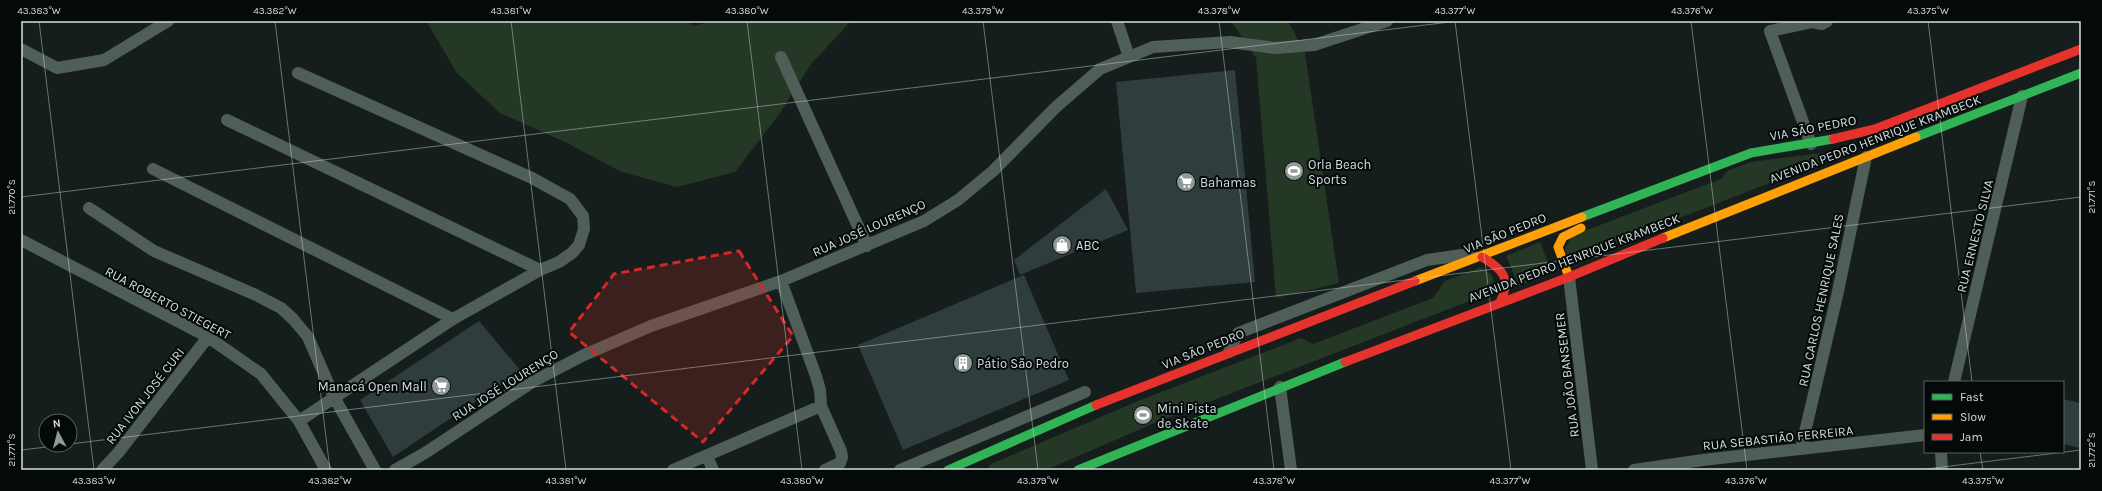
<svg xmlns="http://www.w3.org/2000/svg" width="2102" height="491" font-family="Karla,sans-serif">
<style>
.green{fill:#253725}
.building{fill:#2f3d3d}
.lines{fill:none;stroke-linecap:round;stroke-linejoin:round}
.street{stroke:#505e58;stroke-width:12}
.fast{stroke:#30b455;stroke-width:9}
.slow{stroke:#ff9f0a;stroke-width:9}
.jam{stroke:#e5322d;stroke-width:9}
.marked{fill:#d62828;fill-opacity:0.2;stroke:#d62828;stroke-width:3;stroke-dasharray:8 5;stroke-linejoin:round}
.ticks{fill:none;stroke:#d3dedc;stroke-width:1;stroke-opacity:0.45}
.labels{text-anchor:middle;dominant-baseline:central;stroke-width:4;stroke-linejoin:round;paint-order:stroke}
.street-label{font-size:13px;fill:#d3dedc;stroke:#040a09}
.poi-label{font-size:13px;fill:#d3dedc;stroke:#040a09;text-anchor:start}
.neatline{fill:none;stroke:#d3dedc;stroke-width:1.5}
.ticks-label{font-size:10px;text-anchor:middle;fill:#d3dedc}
</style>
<rect width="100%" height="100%" fill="#151e1c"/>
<path class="green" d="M430,21h257l6,5 21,-5h137l-40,43 -31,49 -45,59 -58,15 -55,-15 -57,-30 -65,-29 -43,-40 -29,-49z
M1231,21h57l17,32 34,230 -63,15 -20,-240z
M1836,151l3,5 -229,89 -29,12v2l-5,1 -8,-2 -3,-8 6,-14 150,-57 6,-8 24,-9z
M1540,242l12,30 -33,14 -13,-30z
M1481,267l11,8c5,12 -5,21 -15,26l-2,-4 -3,3 -320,124 -106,46h-59l4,-6 147,-63 163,-63 12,6 120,-46 12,-17z"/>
<path class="building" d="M1235,70l20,212 -119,11 -20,-211z
M1106,189l22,41 -108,45 -6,-15z
M1024,275l45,105 -166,70 -45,-105z
M479,321l42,50 -128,86 -33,-57z
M2063,399l18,4v45l-18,-4z"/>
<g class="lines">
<path class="street" d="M1117,21l12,36
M1806,21l16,3 5,-3
M1808,23l-38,8 41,113
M21,49l36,19 47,-8 64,-39
M781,57l86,189
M298,73l234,105 38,21 13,17 1,13 -5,16 -7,8 -13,9 -19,8 -87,49 -154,102
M227,120l313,150
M153,169l300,150
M89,208l65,43 102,44 25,13 12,11 15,18 26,60 41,73
M21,240l187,97 53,37 38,47 27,49
M1569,277l23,193
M1229,352l9,-19 189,-73 35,-5h11
M1954,382l68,-286
M1280,387l11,83
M821,406l20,45 1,6 -2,6 -15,7
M1801,449l36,-153 29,-139
M1941,452l1,18
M707,456l6,14
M102,470l16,-17 90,-116
M395,470l30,-17 109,-72 50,-26 67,-29 130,-45 143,-60 34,-21 35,-29 63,-64 44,-38 53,-22 77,-5 45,6 39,-3 73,-24
M673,470l148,-64 -1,-16 -4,-14 -35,-95
M900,470l185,-78
M1634,470l69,-10 222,-25"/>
<path class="fast" d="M1916,137l165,-64
M1582,217l169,-64 82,-14
M948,470l148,-65
M1078,470l267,-108"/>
<path class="slow" d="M1663,238l253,-101
M1569,277l-11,-30 5,-10 18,-9
M1415,281l167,-64"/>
<path class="jam" d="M1833,139l42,-10 206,-80
M1482,257c21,12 30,22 18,45
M1345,362l224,-85 94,-39
M1096,405l319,-124"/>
</g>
<path class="marked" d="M739,251l54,85 -90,106 -134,-110 45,-58z"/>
<path class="ticks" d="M39,21l55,449M275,21l55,449M511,21l55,449M747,21l55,449M983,21l55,449M1219,21l55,449M1455,21l56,449M1691,21l56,449M1928,21l44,361M21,197l1437,-176M70,444l2011,-247M21,450l43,-5M1980,452l3,18M1918,470l163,-20"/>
<defs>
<g id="stadium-disc" transform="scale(1)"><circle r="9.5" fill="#909b99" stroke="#040a09"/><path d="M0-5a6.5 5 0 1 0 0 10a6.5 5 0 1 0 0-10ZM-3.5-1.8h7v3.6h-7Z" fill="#fff"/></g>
<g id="supermarket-disc" transform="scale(1)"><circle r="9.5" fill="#909b99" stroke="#040a09"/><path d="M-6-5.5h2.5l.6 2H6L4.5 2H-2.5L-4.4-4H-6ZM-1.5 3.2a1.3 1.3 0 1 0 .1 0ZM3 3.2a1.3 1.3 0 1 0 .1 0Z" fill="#fff"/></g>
<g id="shop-disc" transform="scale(1)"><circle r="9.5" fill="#909b99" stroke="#040a09"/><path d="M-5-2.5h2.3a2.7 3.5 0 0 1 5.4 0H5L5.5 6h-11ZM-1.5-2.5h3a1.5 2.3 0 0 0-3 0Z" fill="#fff"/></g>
<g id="building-disc" transform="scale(1)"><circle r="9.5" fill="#909b99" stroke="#040a09"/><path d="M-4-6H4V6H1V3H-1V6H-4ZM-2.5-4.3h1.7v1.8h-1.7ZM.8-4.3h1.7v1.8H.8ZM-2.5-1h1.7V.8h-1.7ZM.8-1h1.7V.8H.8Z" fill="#fff"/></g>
</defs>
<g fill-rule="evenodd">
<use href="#stadium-disc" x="1294" y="171"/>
<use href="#supermarket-disc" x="1186" y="182"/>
<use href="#shop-disc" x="1062" y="245"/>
<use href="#building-disc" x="963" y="363"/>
<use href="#supermarket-disc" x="441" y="386"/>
<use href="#stadium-disc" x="1143" y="415"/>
</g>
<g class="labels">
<g class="street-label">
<text transform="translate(1813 128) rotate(-11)">VIA SÃO PEDRO</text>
<text transform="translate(1875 139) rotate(-21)">AVENIDA PEDRO HENRIQUE KRAMBECK</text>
<text transform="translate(869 228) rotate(-24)">RUA JOSÉ LOURENÇO</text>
<text transform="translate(1505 233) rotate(-22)">VIA SÃO PEDRO</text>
<text transform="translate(1975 236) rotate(-76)">RUA ERNESTO SILVA</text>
<text transform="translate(1574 258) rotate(-21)">AVENIDA PEDRO HENRIQUE KRAMBECK</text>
<text transform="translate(1821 300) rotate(-78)">RUA CARLOS HENRIQUE SALES</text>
<text transform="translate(168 303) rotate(28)">RUA ROBERTO STIEGERT</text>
<text transform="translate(1203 349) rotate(-22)">VIA SÃO PEDRO</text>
<text transform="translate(1567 375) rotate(-97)">RUA JOÃO BANSEMER</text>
<text transform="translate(505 385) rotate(-32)">RUA JOSÉ LOURENÇO</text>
<text transform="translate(145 396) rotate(-52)">RUA IVON JOSÉ CURI</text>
<text transform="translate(1778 438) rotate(-6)">RUA SEBASTIÃO FERREIRA</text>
</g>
<g class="poi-label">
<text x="1308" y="164">Orla Beach<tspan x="1308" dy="15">Sports</tspan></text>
<text x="1200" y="182">Bahamas</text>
<text x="1076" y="245">ABC</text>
<text x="977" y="363">Pátio São Pedro</text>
<text x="427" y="386" text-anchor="end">Manacá Open Mall</text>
<text x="1157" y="408">Mini Pista<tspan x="1157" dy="15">de Skate</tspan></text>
</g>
</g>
<rect width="2102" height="491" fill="none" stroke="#040a09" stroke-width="44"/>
<rect x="1924" y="381" width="140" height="72" fill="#040a09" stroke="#575f5d"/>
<rect x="1932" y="394" width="20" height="6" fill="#30b455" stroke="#575f5d"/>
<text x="1960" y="401" font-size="12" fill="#d3dedc">Fast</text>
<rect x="1932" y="414" width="20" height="6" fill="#ff9f0a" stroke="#575f5d"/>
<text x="1960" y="421" font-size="12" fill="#d3dedc">Slow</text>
<rect x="1932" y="434" width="20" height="6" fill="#e5322d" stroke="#575f5d"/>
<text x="1960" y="441" font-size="12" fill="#d3dedc">Jam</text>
<g transform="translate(58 433) rotate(353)"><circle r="19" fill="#040a09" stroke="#575f5d"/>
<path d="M0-3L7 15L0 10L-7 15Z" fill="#909b99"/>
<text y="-6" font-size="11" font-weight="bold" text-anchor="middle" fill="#d3dedc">N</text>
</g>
<rect x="22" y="22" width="2058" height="447" class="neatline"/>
<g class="ticks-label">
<text x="39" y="14">43.383°W</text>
<text x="275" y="14">43.382°W</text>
<text x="511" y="14">43.381°W</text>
<text x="747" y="14">43.380°W</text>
<text x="983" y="14">43.379°W</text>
<text x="1219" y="14">43.378°W</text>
<text x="1455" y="14">43.377°W</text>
<text x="1692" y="14">43.376°W</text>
<text x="1928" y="14">43.375°W</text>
<text transform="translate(11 197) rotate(-90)" y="4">21.770°S</text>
<text transform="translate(2091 197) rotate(-90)" y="4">21.771°S</text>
<text transform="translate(11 450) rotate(-90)" y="4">21.771°S</text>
<text transform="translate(2091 450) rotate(-90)" y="4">21.772°S</text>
<text x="94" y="484">43.383°W</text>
<text x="330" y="484">43.382°W</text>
<text x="566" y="484">43.381°W</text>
<text x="802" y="484">43.380°W</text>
<text x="1038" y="484">43.379°W</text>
<text x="1274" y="484">43.378°W</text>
<text x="1510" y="484">43.377°W</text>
<text x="1746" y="484">43.376°W</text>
<text x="1983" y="484">43.375°W</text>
</g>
</svg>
